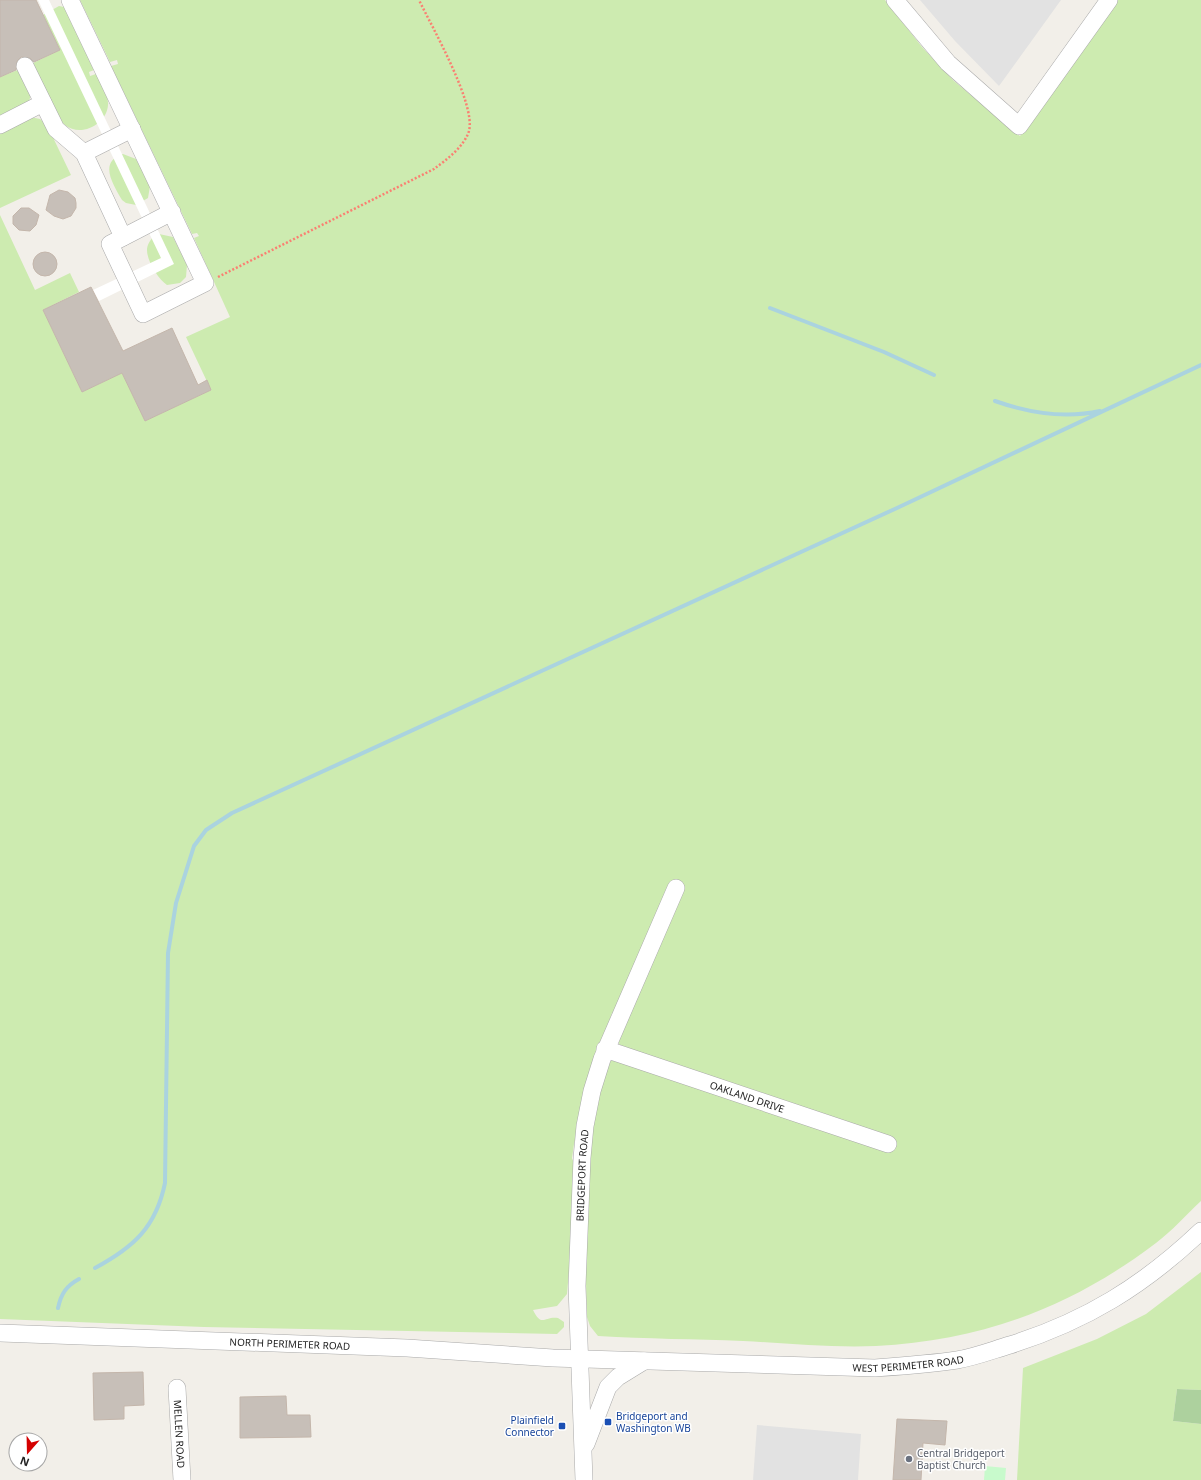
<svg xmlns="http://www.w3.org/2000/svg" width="1201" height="1480" font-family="'Noto Sans',sans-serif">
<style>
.grass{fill:#cdebb0}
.forest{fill:#add19e}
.park{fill:#c8facc}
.parking{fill:#e2e2e2}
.pier{fill:#fff}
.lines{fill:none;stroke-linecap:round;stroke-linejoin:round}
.stream{stroke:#aad3df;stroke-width:4}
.building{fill:#c7bfb8;stroke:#c4b6ab}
.minor-casing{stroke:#a9a9a9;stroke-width:18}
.path{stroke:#fa8072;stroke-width:2.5;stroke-dasharray:2 2;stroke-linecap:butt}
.minor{stroke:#fff;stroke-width:17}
.transit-dot{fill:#1a4fb4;stroke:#fff;stroke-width:1.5}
.worship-dot{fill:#6b7280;stroke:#fff;stroke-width:1.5}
.labels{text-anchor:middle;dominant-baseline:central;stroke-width:3;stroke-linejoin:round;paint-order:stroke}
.street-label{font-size:10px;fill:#222;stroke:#fff}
.transit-label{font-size:10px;fill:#164399;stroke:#fff;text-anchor:start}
.worship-label{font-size:10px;fill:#5b616d;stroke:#fff;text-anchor:start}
</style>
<rect width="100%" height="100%" fill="#f2efe9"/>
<path class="grass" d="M80,0h805l37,47 32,34 66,55 97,-136h84v1201c-15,14 -29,30 -45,42 -86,65 -173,97 -280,103 -44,2 -89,-3 -133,-5 -48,-2 -96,-2 -145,-5l-8,-10 -3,-9 -2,-66 4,-112 18,-77 13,-4 257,88 18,4 2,-8 -277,-96 -3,-8 -2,-26 -3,1 -14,40 -24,91 -2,14 3,8v36l-8,92 -10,12 -24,4c9,18 11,6 25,8 2,1 4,3 6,4v5l-7,7 -353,-7 -204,-8v-1104l35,75 35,-17 9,19 -36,18 39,82 40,-19 23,48 66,-31 -25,-53 44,-20 -36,-79 5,-2 -2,-3 -5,1 -81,-168 7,-2 -1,-4 -7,2z
M59,6l5,1 30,63 -5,2 1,4 6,-2c4,9 13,21 12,31 -1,19 -27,33 -43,20 -13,-10 -26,-45 -34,-61l29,-14 -17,-35z
M20,69l11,23 -2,11 -29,18v-44z
M30,117l10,2 7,6 24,50 -71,33v-77z
M123,154l13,5 14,27 -2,12 -12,7 -10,-2 -4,-3c-9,-16 -24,-38 1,-46z
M159,234l14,3 14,28 -1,12 -6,6 -13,2c-9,-6 -20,-24 -20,-35 0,-5 3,-9 5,-12z
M1201,1272v118l-24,-1 -4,32 28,3v56h-184l6,-112 74,-29 49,-25z"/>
<path class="forest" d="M1177,1389l24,1v34l-28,-3z"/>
<path class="park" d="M985,1466l21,2 -1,12h-21z"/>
<path class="parking" d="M920,0h141l-62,86 -44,-45z
M757,1425l104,9 -3,46h-105z"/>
<path class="pier" d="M38,0h11l125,264 -75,37 -6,-11 68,-32z"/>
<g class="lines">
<path class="stream" d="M770,308l114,44 50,23
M995,401c34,12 69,18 105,10
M95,1268c39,-21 61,-41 70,-85l3,-230 8,-50 18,-57 12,-16 26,-17 665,-305 304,-143
M58,1308c3,-14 8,-22 21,-29"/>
</g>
<path class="building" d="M0,0h36l24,50 -26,12 -4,-4 -9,-1 -4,4 -1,9 -16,7z
M59,190l9,2 7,6 1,5v5l-5,8 -8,3 -9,-3 -8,-6 4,-15z
M21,208h8l10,7 -3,10 -6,6 -11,-1 -6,-6v-8z
M33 264a12 12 0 1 1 24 0a12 12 0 1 1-24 0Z
M91,287l32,64 49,-23 26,57 9,-5 4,10 -66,31 -23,-48 -40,19 -39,-82z
M143,1372l1,33 -20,1v13l-30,1 -1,-47z
M286,1396l1,19h23l1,22 -71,1v-41z
M897,1419l50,2 -2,24 -22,-2 -2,37h-28z"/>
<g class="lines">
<g class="minor-casing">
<g id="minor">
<path d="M70,0l135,283 -62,31 -33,-70 62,-32"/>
<path d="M895,0l53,63 71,63 90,-126"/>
<path d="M25,66l31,63 28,24 39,84"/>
<path d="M0,125l43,-22"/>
<path d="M84,153l48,-24"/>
<path id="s1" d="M605,1049l283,95"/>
<path id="s2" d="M0,1333l407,15 146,10 322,10c27,-2 55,-4 82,-8 18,-3 36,-10 53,-15 76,-24 133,-59 191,-114"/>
<path id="s3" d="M177,1388l5,92"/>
<path d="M586,1444l22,-57 10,-10 26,-16"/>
<path id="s4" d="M584,1480l-7,-194 5,-128 3,-32 7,-35 10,-32 74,-171"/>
</g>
</g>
<path class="path" d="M218,277l216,-108c12,-9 30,-22 35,-38 7,-27 -37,-104 -50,-131"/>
<use href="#minor" class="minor"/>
</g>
<g class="transit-dot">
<rect x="604" y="1418" width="8" height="8" rx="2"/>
<rect x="558" y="1422" width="8" height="8" rx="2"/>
</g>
<circle class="worship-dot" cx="909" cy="1459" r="4"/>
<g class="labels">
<g class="street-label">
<text stroke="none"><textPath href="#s1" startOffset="150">OAKLAND DRIVE</textPath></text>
<text stroke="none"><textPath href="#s4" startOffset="305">BRIDGEPORT ROAD</textPath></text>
<text stroke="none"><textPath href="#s2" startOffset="290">NORTH PERIMETER ROAD</textPath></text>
<text stroke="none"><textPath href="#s2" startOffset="909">WEST PERIMETER ROAD</textPath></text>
<text stroke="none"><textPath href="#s3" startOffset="46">MELLEN ROAD</textPath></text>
</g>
<g class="transit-label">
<text x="616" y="1416">Bridgeport and<tspan x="616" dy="12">Washington WB</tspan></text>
<text x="554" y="1420" text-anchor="end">Plainfield<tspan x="554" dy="12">Connector</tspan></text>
</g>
<g class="worship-label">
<text x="917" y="1453">Central Bridgeport<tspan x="917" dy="12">Baptist Church</tspan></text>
</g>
</g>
<g transform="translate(28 1452) rotate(200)"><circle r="19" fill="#ffffff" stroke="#a7a7a7"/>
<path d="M0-3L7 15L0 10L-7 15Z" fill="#d40000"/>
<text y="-6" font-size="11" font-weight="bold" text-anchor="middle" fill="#222222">N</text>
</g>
</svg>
